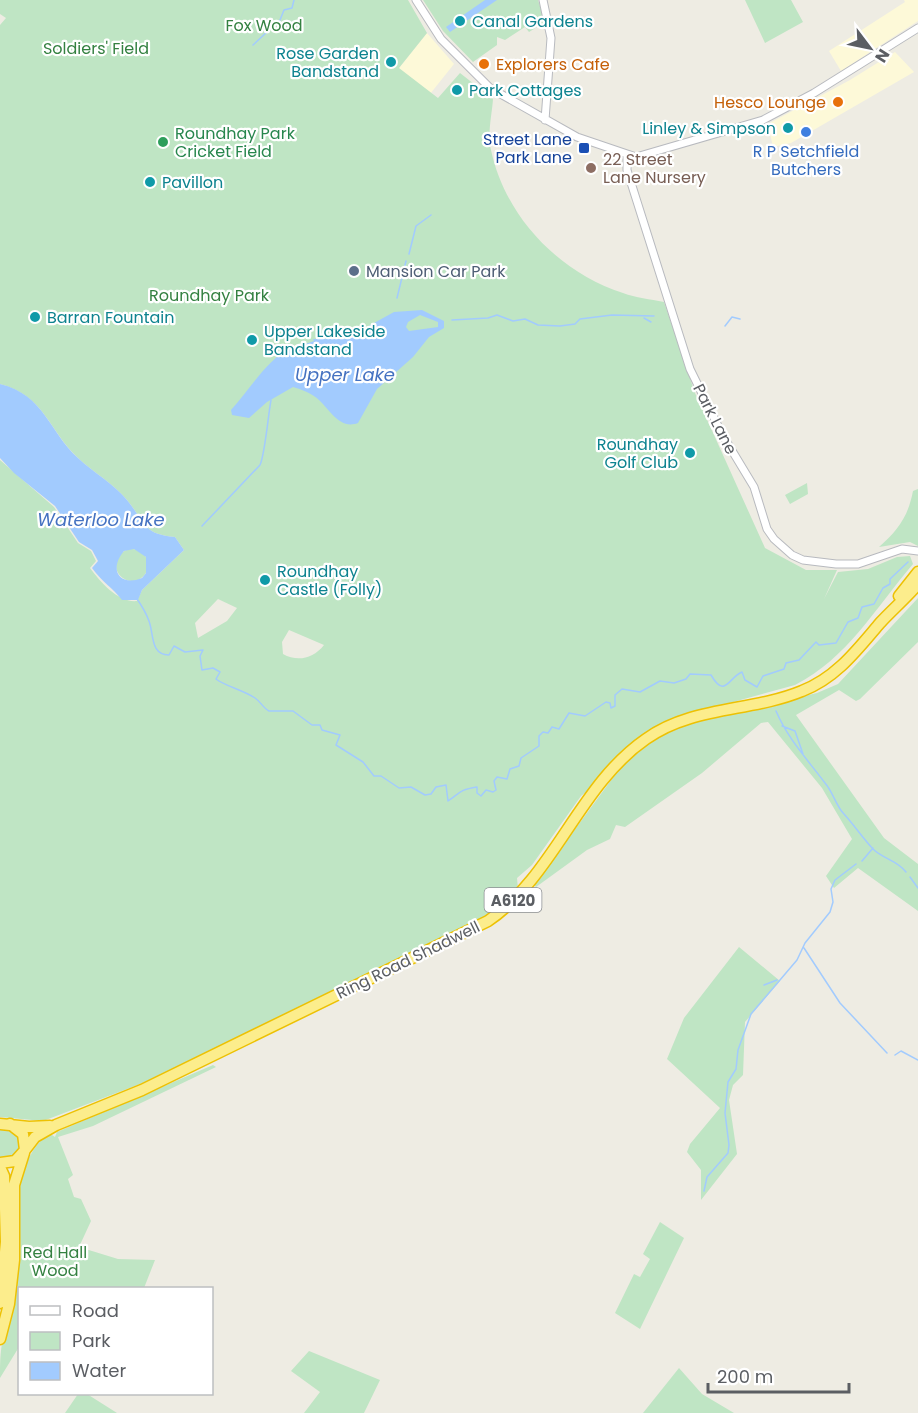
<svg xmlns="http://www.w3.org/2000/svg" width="918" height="1413" font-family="Poppins,sans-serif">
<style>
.commercial{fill:#fdf9d8}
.green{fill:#bfe5c4;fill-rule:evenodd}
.water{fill:#a2cbfe;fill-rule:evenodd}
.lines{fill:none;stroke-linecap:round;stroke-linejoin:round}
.stream{stroke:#a2cbfe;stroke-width:1.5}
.minor-casing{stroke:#b8babf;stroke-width:9}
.highway-casing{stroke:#edc103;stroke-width:13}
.minor{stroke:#fff;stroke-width:7}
.highway{stroke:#fced8c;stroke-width:10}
.culture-dot{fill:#0f9aa8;stroke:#fff;stroke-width:2}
.food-dot{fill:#e8710a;stroke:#fff;stroke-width:2}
.shop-dot{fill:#3f7fe0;stroke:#fff;stroke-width:2}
.leisure-dot{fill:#2e9e5b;stroke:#fff;stroke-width:2}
.transit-dot{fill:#1a4fb4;stroke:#fff;stroke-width:2}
.education-dot{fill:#8d6e63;stroke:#fff;stroke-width:2}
.service-dot{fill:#5c6f8a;stroke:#fff;stroke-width:2}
.labels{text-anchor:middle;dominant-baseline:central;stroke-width:4.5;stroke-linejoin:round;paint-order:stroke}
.shield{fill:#fff;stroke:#8c8e92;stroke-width:1.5}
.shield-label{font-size:15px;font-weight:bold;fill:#5b5e63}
.culture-label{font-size:16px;fill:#0d838f;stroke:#fff;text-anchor:start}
.park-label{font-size:16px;fill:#348141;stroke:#fff}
.food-label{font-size:16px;fill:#c56008;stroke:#fff;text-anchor:start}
.leisure-label{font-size:16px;fill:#27864d;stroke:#fff;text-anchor:start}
.transit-label{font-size:16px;fill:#164399;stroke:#fff;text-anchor:end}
.shop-label{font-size:16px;fill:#366cbe;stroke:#fff}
.education-label{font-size:16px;fill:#785e54;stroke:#fff;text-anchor:start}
.service-label{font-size:16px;fill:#4e5e75;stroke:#fff;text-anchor:start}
.street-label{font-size:16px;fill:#5b5e63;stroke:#fff}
.water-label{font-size:18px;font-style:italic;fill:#4572c1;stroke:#fff}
</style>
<rect width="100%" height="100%" fill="#eeece3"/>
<path class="commercial" d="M904,0h14v21l-77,50 -12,-20 76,-49z
M427,33l27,31 -36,45 -19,-41z
M895,52l19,20 -123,71 -18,4 -5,-23 82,-44z"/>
<path class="green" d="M0,0h408l19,33 -28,35 39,30 22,-25 33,26c-1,15 -6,36 -2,51 14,66 67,122 132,143 13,5 27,6 41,9l31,91 70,155 41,22h31l-13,29 14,-27 30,-3 29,-12 13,-1 3,8c-37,43 -66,95 -118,121l-116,32 -98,79 -49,69 -15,13 1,11 -32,28 -338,164 -105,40 -43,-4v-657l54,47 24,36 13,8 5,10 -6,7c11,15 29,35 47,33l5,-11 42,-40 -9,-13c-33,-3 -29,-14 -48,-37 -14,-17 -33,-27 -49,-42 -29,-27 -33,-62 -78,-74v-359l6,-7 -6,-4zM218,599l19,9 -10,13 -29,17 -3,-15zM289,630l35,15c-11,14 -27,17 -41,9l-1,-12z
M423,0h115l7,22 -16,10 -4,-5 -20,13 -8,-3v8l-24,17 -30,-31z
M745,0h46l12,22 -38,21z
M807,483l1,11 -18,10 -5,-9z
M918,489v57l-8,-4 -31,5c19,-17 29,-30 34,-56z
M116 565a16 16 0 1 1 32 0a16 16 0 1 1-32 0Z
M918,598v44l-58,57 -4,2 -17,-11 -43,25 88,123 34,26v47l-60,-43 -24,20 -8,-12 26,-37 -30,-51 -54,-66 -7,1 -59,50 -77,54 -9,-2 -6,14 -23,11 -51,37 -2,-2 86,-117 26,-22 32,-20 139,-33 21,-9z
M739,947l41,34 -35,41 -2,53 -10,10 -4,15 8,54 -36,46v-30l-14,-18 3,-8 30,-36 -53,-49 17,-41z
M213,1065l3,2 -123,59 -35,11 15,38 -5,4 6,18 7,2 10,22 -12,26 39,12 37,1 -11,28h-124l-1,59 -19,31c0,-15 0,-32 5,-46 3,-5 6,-9 7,-16 2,-54 -10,-146 37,-183l6,4 2,-5z
M0,1127l16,3 6,22 -22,10z
M660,1222l24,16 -44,91 -25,-16 19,-39 6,3 10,-18 -7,-5z
M309,1351l71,29 -16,33h-60l16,-21 -29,-21z
M679,1368l23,26 32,19h-91z
M78,1394h9l30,19h-52z"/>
<path class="water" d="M485,0h12l-47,32 -4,-5z
M422,310l22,11v7l-15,9 -16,20 -36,32 -19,34c-18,7 -28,-13 -39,-23 -6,-6 -18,-11 -26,-13l-26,15 -18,16 -17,-3 -1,-5c21,-23 34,-48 61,-64l2,2 20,-7 -1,-2h32l49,-27zM420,315l18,7v5l-29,4 -3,-4 2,-5z
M0,384c45,11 49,48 78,74 16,15 35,25 49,42 19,23 15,34 48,37l9,13 -42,40 -4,10h-16c-9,-12 -21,-19 -30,-32l6,-7 -6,-11 -13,-8 -24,-36 -41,-33 -14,-15zM134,549l12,8v16l-4,5c-22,9 -34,-8 -18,-27z"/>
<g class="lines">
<path class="stream" d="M253,45l27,-25 4,-10 8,-2 2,-8
M409,254l7,-28 15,-11
M397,298l9,-37
M644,318l7,4
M452,320l36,-2 9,-3 16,6 12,-2 13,6 22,1 15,-2 5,-5 32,-4 42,1
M725,326l7,-9 8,2
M202,526l58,-61c5,-11 8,-49 11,-65
M137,599c5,7 9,14 12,22 5,13 1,34 20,34l5,-9 11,6 18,-2 -3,6 2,14 11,-2 7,4 -4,7c9,7 27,11 39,19 6,4 8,10 14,13h24l19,14h8l2,5 18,5 -4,10 27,17 11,14h7l18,12 12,-1 14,8 6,-1 5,-7 10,-2 2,16c13,-9 11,-11 29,-14v6l4,3 5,-6 7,2 3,-2 -2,-9 3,-4 10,2 3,-10 9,-3 2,-8 18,-12v-10l4,-4 5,1 4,-6 7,2 10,-16 16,3 21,-14 4,1 1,5 4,-2v-11l7,-6 18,3 20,-11 14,2 12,-4 4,-5 21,1c14,24 17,3 31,-3l3,8 12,7 6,-11 21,-7 2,-6 13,-3 17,-18 3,3 17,-2 12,-21 10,-4 4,-11 12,-3 9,-16 7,-4v-5l18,-17
M776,711c12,28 31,48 49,72 8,9 11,23 19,31 10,11 18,23 29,35 10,10 24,11 33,23
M782,726l13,5 8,23
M862,861l11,-13
M910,877l8,11
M804,948l36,55 47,50
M764,985l13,-5
M895,1055l6,-4 17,9
M704,1191l3,-14 21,-24 1,-8 -4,-32 3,-31 8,-13 2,-19 13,-36 46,-54 8,-17 25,-31 3,-10 -2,-13 4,-9 21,-16"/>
<g class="minor-casing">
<path id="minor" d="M416,0l25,39 49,49 87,49 59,20 127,-37 51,-27 104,-65
M543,0l8,38 -6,82
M627,156v14l63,199 32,65 32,53 13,42 7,10 18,16 11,5 33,4h22l44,-15 16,2"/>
</g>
<g class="highway-casing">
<path id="highway" d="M899,596l19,-24
M0,1124l29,3 21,-1
M25,1150l10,-13 21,-12 86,-35 346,-169c67,-46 91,-136 158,-182 46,-33 105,-27 156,-48 34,-13 55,-41 78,-68 12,-13 26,-25 38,-39
M0,1163l15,-2 10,-11 -2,-16 -13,-10
M0,1167l4,9 2,66 -6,61
M0,1339l9,-35 5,-44v-75l10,-32"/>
</g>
<use href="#minor" class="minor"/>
<use href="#highway" class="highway"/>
</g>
<g class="culture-dot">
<circle cx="460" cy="21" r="6"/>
<circle cx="391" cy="62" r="6"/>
<circle cx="457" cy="90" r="6"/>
<circle cx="788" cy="128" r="6"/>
<circle cx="150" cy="182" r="6"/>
<circle cx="35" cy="317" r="6"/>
<circle cx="252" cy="340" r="6"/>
<circle cx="690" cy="453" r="6"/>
<circle cx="265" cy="580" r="6"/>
</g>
<g class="food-dot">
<circle cx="484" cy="64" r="6"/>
<circle cx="838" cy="102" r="6"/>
</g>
<circle class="shop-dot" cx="806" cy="132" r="6"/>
<circle class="leisure-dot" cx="163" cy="142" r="6"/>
<rect class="transit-dot" x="578" y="142" width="12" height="12" rx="3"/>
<circle class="education-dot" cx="591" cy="168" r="6"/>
<circle class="service-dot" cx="354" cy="271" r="6"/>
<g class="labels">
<rect class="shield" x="484.5" y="888" width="57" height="24" rx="4.5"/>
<g class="shield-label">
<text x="513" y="900">A6120</text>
</g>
<g class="culture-label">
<text x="472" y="21">Canal Gardens</text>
<text x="379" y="53" text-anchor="end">Rose Garden<tspan x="379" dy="18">Bandstand</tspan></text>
<text x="469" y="90">Park Cottages</text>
<text x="776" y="128" text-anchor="end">Linley &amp; Simpson</text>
<text x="162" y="182">Pavillon</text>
<text x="47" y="317">Barran Fountain</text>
<text x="264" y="331">Upper Lakeside<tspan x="264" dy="18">Bandstand</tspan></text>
<text x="678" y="444" text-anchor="end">Roundhay<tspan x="678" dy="18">Golf Club</tspan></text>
<text x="277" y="571">Roundhay<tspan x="277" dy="18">Castle (Folly)</tspan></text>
</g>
<g class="park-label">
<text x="264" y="25">Fox Wood</text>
<text x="96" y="48">Soldiers' Field</text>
<text x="209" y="295">Roundhay Park</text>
<text x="55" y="1252">Red Hall<tspan x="55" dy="18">Wood</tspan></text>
</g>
<g class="food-label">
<text x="496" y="64">Explorers Cafe</text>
<text x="826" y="102" text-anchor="end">Hesco Lounge</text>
</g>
<g class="leisure-label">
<text x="175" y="133">Roundhay Park<tspan x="175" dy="18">Cricket Field</tspan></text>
</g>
<g class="transit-label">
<text x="572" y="139">Street Lane<tspan x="572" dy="18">Park Lane</tspan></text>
</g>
<g class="shop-label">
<text x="806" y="151">R P Setchfield<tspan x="806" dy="18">Butchers</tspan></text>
</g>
<g class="education-label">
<text x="603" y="159">22 Street<tspan x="603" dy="18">Lane Nursery</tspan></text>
</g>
<g class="service-label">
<text x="366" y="271">Mansion Car Park</text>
</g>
<g class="street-label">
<text transform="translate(715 419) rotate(63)">Park Lane</text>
<text transform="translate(408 960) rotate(-26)">Ring Road Shadwell</text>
</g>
<g class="water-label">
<text x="345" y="374">Upper Lake</text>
<text x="101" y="519">Waterloo Lake</text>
</g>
</g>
<rect x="18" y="1287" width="195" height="108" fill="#ffffff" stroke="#bdbfc1" stroke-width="1.5"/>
<rect x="30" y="1306" width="30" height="9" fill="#ffffff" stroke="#bdbfc1" stroke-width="1.5"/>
<text x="72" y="1317" font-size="18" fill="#5b5e63">Road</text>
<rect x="30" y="1332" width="30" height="18" fill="#bfe5c4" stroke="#bdbfc1" stroke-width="1.5"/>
<text x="72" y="1347" font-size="18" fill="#5b5e63">Park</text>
<rect x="30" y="1362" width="30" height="18" fill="#a2cbfe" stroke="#bdbfc1" stroke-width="1.5"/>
<text x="72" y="1377" font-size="18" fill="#5b5e63">Water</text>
<g transform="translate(870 48) rotate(122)" stroke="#ffffff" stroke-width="4.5" paint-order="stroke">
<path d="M0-4.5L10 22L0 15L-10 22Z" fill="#5b5e63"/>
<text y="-9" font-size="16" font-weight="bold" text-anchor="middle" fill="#5b5e63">N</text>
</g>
<path d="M708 1383v9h141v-9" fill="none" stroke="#5b5e63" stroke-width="3"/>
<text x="717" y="1383" font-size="18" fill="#5b5e63" stroke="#ffffff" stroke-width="4.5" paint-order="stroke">200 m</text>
</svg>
